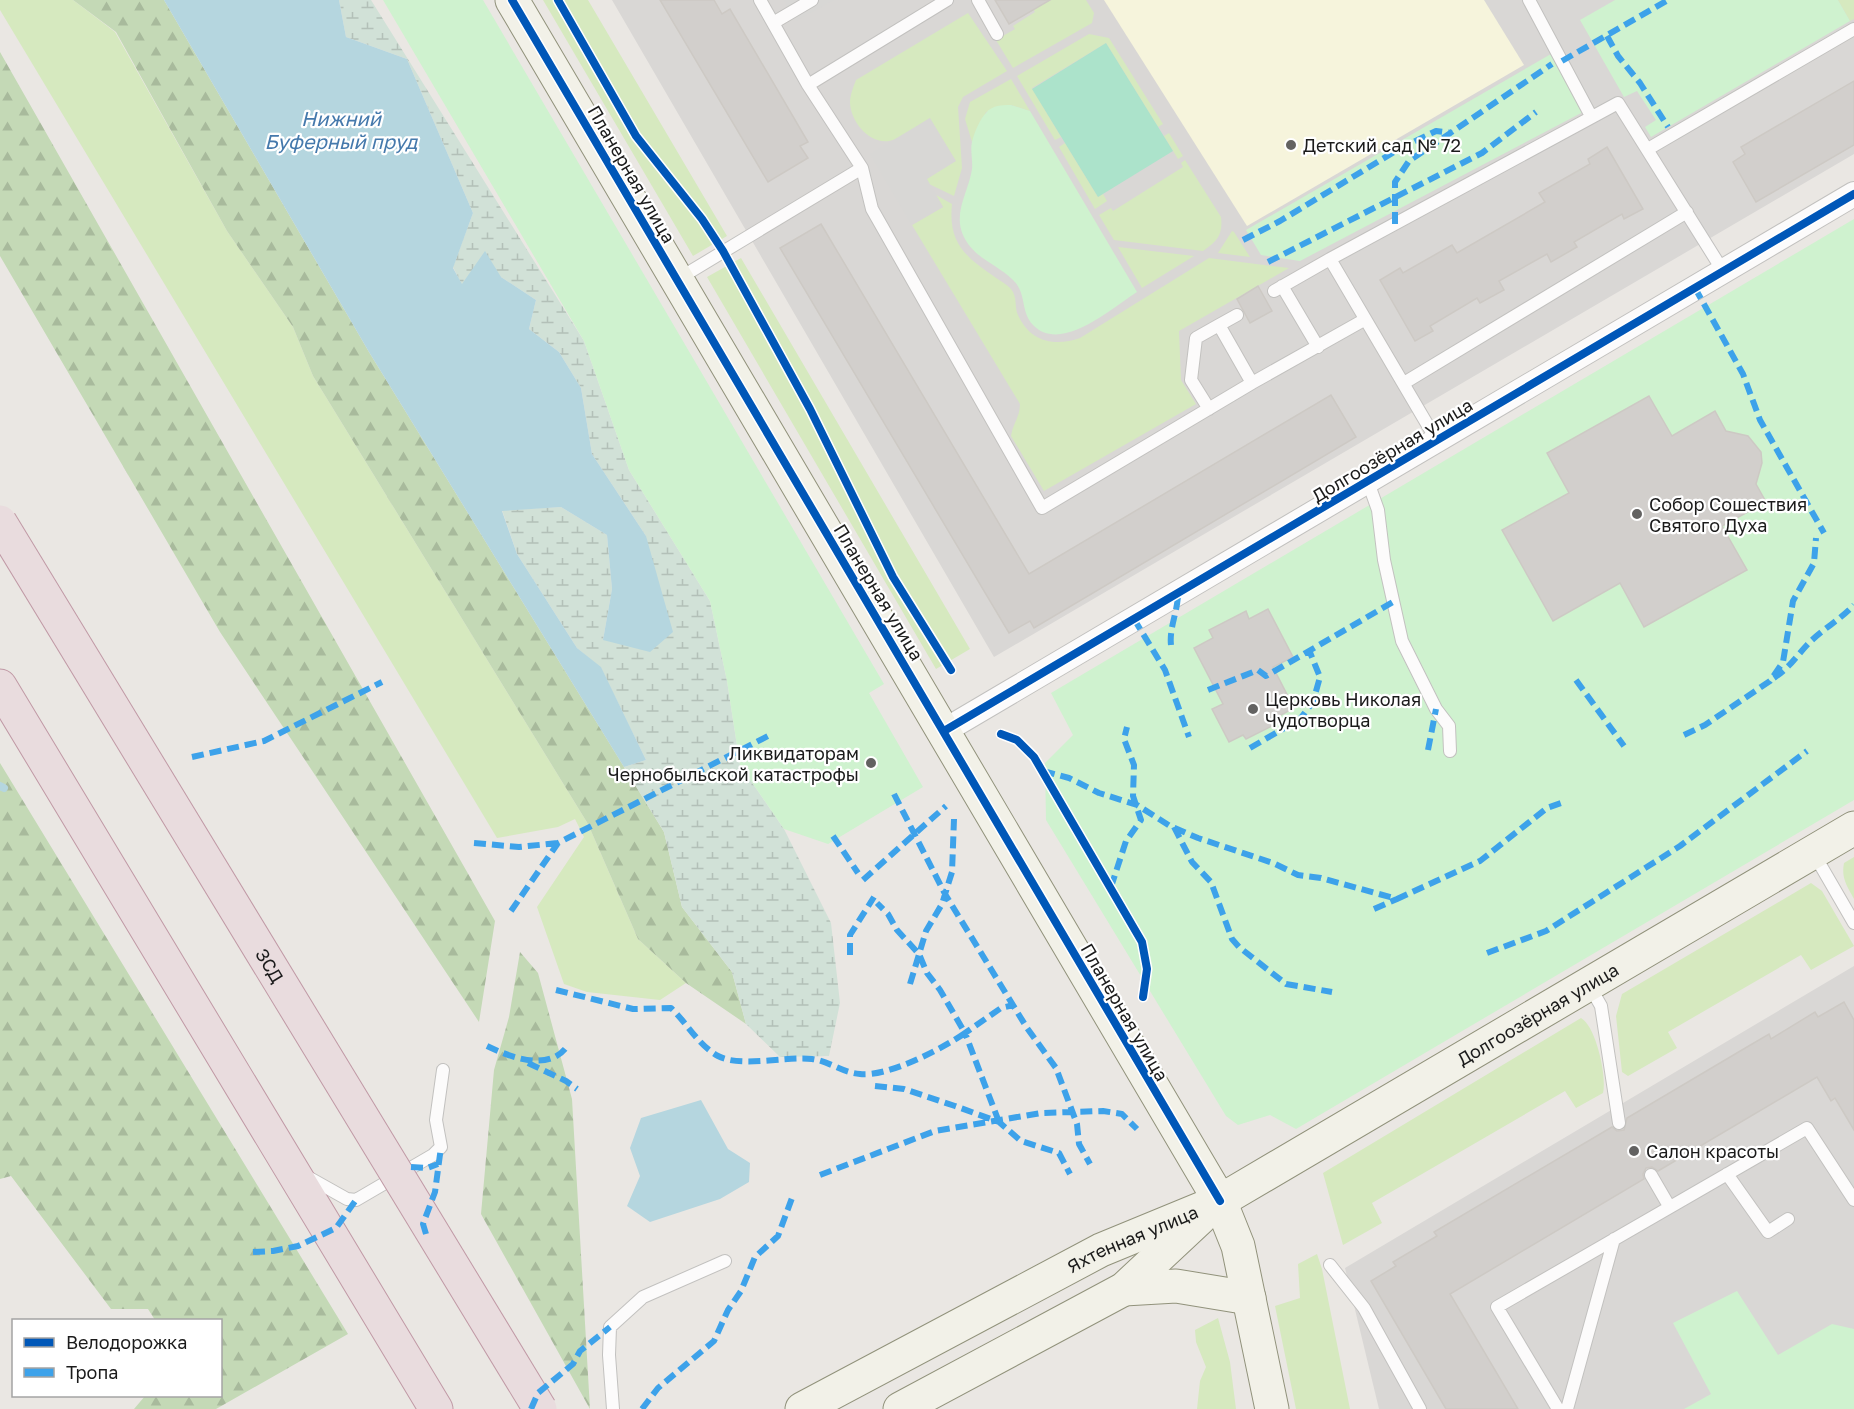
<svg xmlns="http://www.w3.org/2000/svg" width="1854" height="1409" font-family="'Golos Text',sans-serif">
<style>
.residential{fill:#d9d7d5}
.education{fill:#f6f4dc}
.grass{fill:#d6e9bf}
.forest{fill:url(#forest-firs)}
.wetland{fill:url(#wetland-marsh)}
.park{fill:#cff2cf}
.pitch{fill:#ace3cb}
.parking{fill:#d8d7d5}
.water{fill:#b5d6df}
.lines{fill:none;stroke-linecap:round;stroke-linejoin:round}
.stream{stroke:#b5d6df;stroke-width:8}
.building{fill:#d2cfcc;stroke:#cdc9c4;stroke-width:1.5}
.lane-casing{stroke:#c2c1bf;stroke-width:14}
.street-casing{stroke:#c2c1bf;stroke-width:26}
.secondary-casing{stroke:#91927b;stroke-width:35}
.highway-casing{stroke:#c099a5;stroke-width:35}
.lane{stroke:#fcfbfb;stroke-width:12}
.street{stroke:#fcfbfb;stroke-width:24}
.secondary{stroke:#f2f1e8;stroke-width:33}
.highway{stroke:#e9dcde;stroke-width:33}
.highway-bridge-casing{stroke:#c099a5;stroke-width:35;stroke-linecap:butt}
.highway-bridge{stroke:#e9dcde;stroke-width:33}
.quiet{stroke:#3da2ea;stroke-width:6;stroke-dasharray:12 6;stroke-linecap:butt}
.cycleway-casing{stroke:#fff;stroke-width:11}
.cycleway{stroke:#0057b8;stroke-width:8}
.poi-dot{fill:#636261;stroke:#fff;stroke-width:2}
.labels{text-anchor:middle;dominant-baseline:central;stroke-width:4.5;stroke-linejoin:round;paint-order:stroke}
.poi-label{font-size:18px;fill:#1b1b1b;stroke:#fff;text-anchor:start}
.street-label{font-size:18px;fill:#1b1b1b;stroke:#fff}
.water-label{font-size:20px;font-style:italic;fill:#4579ac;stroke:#fff}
</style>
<defs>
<pattern id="forest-firs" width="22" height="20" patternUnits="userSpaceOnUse" patternTransform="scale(1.5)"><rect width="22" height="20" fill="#c4d9b6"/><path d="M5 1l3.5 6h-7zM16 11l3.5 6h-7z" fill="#a8ba9c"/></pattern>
<pattern id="wetland-marsh" width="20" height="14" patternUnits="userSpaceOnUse" patternTransform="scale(1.5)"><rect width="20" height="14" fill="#d1e1d7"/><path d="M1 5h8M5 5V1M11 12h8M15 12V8" fill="none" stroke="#b3c0b8"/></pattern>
</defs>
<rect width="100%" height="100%" fill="#eae7e3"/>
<path class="residential" d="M612,0h1242v154l-860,503z
M1854,966v443h-475l-34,-141z"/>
<path class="education" d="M1104,0h380l40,65 -277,161z"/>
<path class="grass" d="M0,0h73l42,32 112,199 66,96 20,49 275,448 50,115 48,44 -26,17 -73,-8 -23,-8 -27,-77 47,-70 -9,-18 -17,8 -61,11 -497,-828z
M543,0h45l139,236 -34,20z
M1028,0h58l8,13 -2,10 -79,45 -17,-28 19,-11 -2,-3 22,-14z
M1838,0h16v19l-4,2z
M968,13l39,58 -44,26 -5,10 4,61 -8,28 -25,-12 -3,-5 4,-61c-12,7 -28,21 -41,23 -20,3 -38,-19 -39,-38 0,-8 3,-15 6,-23z
M1089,34l20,4 54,86 -5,3 -52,-84 -74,45 29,49 -6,3 -38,-64z
M1011,79l19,32 -19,-6 -25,7 -14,30 -7,-23 5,-17z
M1169,133l14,23 -5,3 -14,-23z
M1065,143l33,54 5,-3 4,7 -12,8 -36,-62z
M1185,160l36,57c2,17 -3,24 -18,34l-89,-11 -15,-25 12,-7 2,3 70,-44 -2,-4z
M936,195l16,9c-4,37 12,52 40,71 6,5 15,9 19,14 7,9 3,18 7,26 12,27 37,32 62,23l129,-80 80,10 -110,63 2,49 15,24 -152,87 -33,-55c2,-13 9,-19 9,-32l-108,-179 31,-18z
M1232,231l2,1 16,25 -32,-4z
M1118,247l76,9 -52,32z
M741,258l229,391 -34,20 -229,-392z
M1854,857v42c-7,-13 -13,-21 -10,-36z
M1811,883l11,8 32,55 -43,24 -10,-15 -133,77 9,16 -49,28 -6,-4 -6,-56 6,-22z
M1581,1018c15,8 26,59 22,75l-27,15 -11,-17 -193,112 10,20 -39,22 -20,-72z
M1317,1254l5,15 28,140h-54l-21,-103 25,-8 -2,-34z
M1218,1318l12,44 6,47h-39l3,-28 6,-14 -10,-25 -1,-12z"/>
<path class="forest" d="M73,0h91l205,352 295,480 18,75 50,65 14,52 -60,-41 -48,-44 -50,-115 -275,-448 -20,-49 -66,-96 -111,-199z
M0,52l495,869 -16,101 -259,-390 -220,-376z
M0,763l348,571 -132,75h-82l11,-13h75v-76h-65l-7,-11h-37l-100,-133 -11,3z
M520,952l18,21 34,126 18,310 -109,-195 13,-144 15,-53z"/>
<path class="wetland" d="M339,0h32l213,341 45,129 81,131 17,80 13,84 44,64 47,94 9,80 -11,53 -49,1 -34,-33 -14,-52 -50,-65 -18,-75 -40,-65 22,-7 -45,-92 -24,-20 -60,-94 -15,-44 59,-3 46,28 5,54 -9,51 43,-104 -54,-82 -11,-66 -22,-36 -30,-23 7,-29 -35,-23 -39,8 -9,-18 20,-54 -66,-154 -61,-22z"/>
<path class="park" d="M383,0h100l401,684 -15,9 54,94 -95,57 -44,-15 -44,-64 -13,-84 -17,-80 -81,-131 -45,-129z
M1615,0h223l12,21 -199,116 -6,-10 11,-7 -19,-29 -13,6 -44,-77z
M1551,54l32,58 -283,149 -39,-6 -15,-25z
M1011,105l19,6 107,181c-25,16 -76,62 -104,33 -13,-14 -6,-32 -20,-45 -16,-16 -40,-22 -50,-45 -10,-23 6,-44 9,-66 1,-9 -2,-19 0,-27 2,-9 8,-23 14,-29 6,-8 16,-8 25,-8z
M1854,219v581l-558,329 -26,-14 -32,10 -12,-9 -180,-296 -1,-57 28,-28 -22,-42z
M1737,1291l41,64 54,-31 22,5v80h-170l27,-15 -38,-71z"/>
<path class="pitch" d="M1106,43l67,108 -75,46 -66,-108z"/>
<path class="parking" d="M784,0h50l-38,21z
M930,118l26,43 -29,18 16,28 -31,18 -42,-71z"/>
<path class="water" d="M164,0h175l7,37 61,22 66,154 -20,55 9,16 23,-33 16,26 35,23 -7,29 30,23 22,36 11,66 54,82 27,96 -23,20 -47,-12 9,-51 -5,-54 -46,-28 -59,4 15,43 60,94 24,19 45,93 -22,7 -255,-415z
M701,1100l27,49 22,14 -1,19 -29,17 -70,23 -23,-16 13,-30 -10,-28 11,-30z"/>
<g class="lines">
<path class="stream" d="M0,786l4,2"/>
</g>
<path class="building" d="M660,0h54l8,14 8,-5 78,133 -8,4 8,12 -40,24z
M995,0h55l-41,24z
M1854,81v64l-98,57 -23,-40 12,-8 -4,-7z
M1607,147l36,62 -19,10 -2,-5 -48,28 3,5 -26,15 -4,-8 -48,27 5,9 -24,13 -3,-5 -47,28 3,5 -18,10 -35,-61 20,-12 3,5 49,-28 5,8 88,-51 -6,-9 51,-29 -2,-5z
M821,224l208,350 302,-179 25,42 -322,191 -4,-7 -21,12 -229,-385z
M1258,286l14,25 -22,12 -13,-24z
M1649,396l23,40 43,-25 11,20 22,5 13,16 1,11 -6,21 10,18 -44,24 25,44 -103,57 -24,-44 -67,38 -51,-91 67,-37 -22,-40z
M1268,609l25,48 -20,10 21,41 -15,8 3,5 -36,18 -3,-4 -14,7 -17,-33 11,-5 -29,-56 19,-10 -4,-8 37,-19 3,8z
M1844,1002l10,18v110l-19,-32 -4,3 -14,-24 -159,94 -6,-4 -6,1 -3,6 1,5 -194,115 68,115h-72l-75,-128 25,-15 -3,-4 44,-26 -3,-4 178,-105 5,4 7,-1 3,-12 120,-71 22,-13 2,5 44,-27 3,5z"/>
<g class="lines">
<g class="lane-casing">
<path id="lane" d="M760,0l48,85 54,83 10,41 170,299 210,-125 112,-63
M978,0l19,34
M1529,0l62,116
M773,23l39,-23
M808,85l139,-85
M1648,149l206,-120
M678,279l184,-111
M1282,286l36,61
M1274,291l56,-32
M1237,315l-18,10 33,58
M1404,383l283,-171
M1209,409l-18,-29 5,-42 23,-13
M1437,441l-107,-182 288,-156 105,168
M1368,482l10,28 6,50 18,81 34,68 13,17 1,25
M1814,854l40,69
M1589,985l12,21 18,117
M1727,1174l41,58 20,-13
M1651,1175l18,31
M306,1176l41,23 9,1 77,-45 8,-8 -5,-27 7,-50
M1330,1265l34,43 56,101
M613,1409l-4,-54 1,-28 33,-30 82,-36
M1558,1409l-61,-102 310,-179 47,72
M1567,1409l47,-170"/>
</g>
<g class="street-casing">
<path id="street" d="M944,731l910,-537"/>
</g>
<g class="secondary-casing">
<g id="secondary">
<path d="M512,0l708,1201 18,45 34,163"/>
<path d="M1124,1289l52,-3 73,12"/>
<path id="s1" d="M802,1409l299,-159 119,-49 634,-373"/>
<path d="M900,1409l224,-120 76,-71"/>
</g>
</g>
<g class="highway-casing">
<path id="highway" d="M0,686l436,723"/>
</g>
<use href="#lane" class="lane"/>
<use href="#street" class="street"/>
<use href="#secondary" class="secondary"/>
<use href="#highway" class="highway"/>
<g class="highway-bridge-casing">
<g id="highway-bridge">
<path id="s2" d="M0,522l540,887"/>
</g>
</g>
<use href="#highway-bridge" class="highway-bridge"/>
<path class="quiet" d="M1607,36l11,20 22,27 28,44
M1562,61l106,-61
M1395,224v-42l14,-21 143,-97
M1243,240l37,-19 119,-72 37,-18 16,2
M1268,262l214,-109 54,-41
M1695,288l48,86 17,46 64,113
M1134,619l31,51 24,67
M1171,645c-2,-17 7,-34 7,-52
M1774,678c16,-11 21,-20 33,-33 14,-15 33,-25 47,-40
M1576,680l48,66
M1208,690l50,-20 8,6 127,-74
M1684,735l21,-10 65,-44 13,-19 10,-61 21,-38 2,-25
M1250,748l50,-29 13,-17 7,-25 -11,-27
M1428,750l8,-41
M192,757l72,-16 118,-59
M1043,771l26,7 30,15 38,12 33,21 28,12 75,25 25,12 23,3 76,21 83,-38 67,-53 17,-6
M894,794l51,100 82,134 29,40 21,56 2,20 11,20
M1174,827l18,35 19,20 21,57 7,8 47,37 46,8
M833,836l25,37
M474,843l45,4 39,-4
M863,880l83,-74
M1111,887l15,-46 15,-21 -8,-24 1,-31 -10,-26 3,-12
M1374,909l23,-10
M511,911l47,-68 214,-109
M1487,953l59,-22 134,-85 127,-95
M850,955v-20l24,-38
M910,984l16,-53 16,-27 10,-32 2,-53
M556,990l77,19 38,-1c16,15 27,37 47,48 22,12 68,0 94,3 17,2 31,14 48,15 28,3 82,-25 105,-41l-25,-43 -13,-17 -8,-19 -22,-24 -9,-16 -11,-11
M487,1046c23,11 63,27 81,-1
M528,1063l38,18 11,8
M875,1086l29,3 51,17 44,16 22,19 38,12 11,21
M999,1122l-34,-89 36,-25 13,-3
M411,1167l16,1 11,-4
M820,1175l115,-44 106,-18 62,-2 19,3 15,15
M426,1234l-3,-10 12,-32 6,-45
M253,1252l20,-1 25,-5 38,-18 20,-28
M531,1409l7,-16 35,-29 7,-13 30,-24
M642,1409l16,-21 56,-47 14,-31 13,-19 14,-34 23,-21 14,-38"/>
<g class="cycleway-casing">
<path id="cycleway" d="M512,0l708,1201
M558,0l78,136 66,83 21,32 87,158 83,168 58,93
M944,731l910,-537
M1001,734l16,6 17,17 108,185 5,27 -4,28"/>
</g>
<use href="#cycleway" class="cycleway"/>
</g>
<g class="poi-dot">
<circle cx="1291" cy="145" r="6"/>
<circle cx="1637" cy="514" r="6"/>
<circle cx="1253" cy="709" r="6"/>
<circle cx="871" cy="763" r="6"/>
<circle cx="1634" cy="1151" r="6"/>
</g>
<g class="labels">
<g class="poi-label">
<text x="1303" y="145">Детский сад № 72</text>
<text x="1649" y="504">Собор Сошествия<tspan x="1649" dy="21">Святого Духа</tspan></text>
<text x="1265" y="699">Церковь Николая<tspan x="1265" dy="21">Чудотворца</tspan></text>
<text x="859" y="753" text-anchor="end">Ликвидаторам<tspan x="859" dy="21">Чернобыльской катастрофы</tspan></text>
<text x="1646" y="1151">Салон красоты</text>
</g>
<g class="street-label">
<text transform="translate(632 174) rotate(60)">Планерная улица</text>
<text transform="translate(1392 450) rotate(-31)">Долгоозёрная улица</text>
<text transform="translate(879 592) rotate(59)">Планерная улица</text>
<text stroke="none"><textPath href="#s2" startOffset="519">ЗСД</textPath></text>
<text transform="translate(1125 1012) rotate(60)">Планерная улица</text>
<text stroke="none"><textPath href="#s1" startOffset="836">Долгоозёрная улица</textPath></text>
<text stroke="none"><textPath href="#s1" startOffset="372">Яхтенная улица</textPath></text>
</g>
<g class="water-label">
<text x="341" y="118">Нижний<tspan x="341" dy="23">Буферный пруд</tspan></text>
</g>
</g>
<rect x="12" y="1319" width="210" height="78" fill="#ffffff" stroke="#a4a4a4" stroke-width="1.5"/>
<rect x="24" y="1338" width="30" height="9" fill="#0057b8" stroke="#a4a4a4" stroke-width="1.5"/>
<text x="66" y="1349" font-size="18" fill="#1b1b1b">Велодорожка</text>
<rect x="24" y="1368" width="30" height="9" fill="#3da2ea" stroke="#a4a4a4" stroke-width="1.5"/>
<text x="66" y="1379" font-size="18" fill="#1b1b1b">Тропа</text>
</svg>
